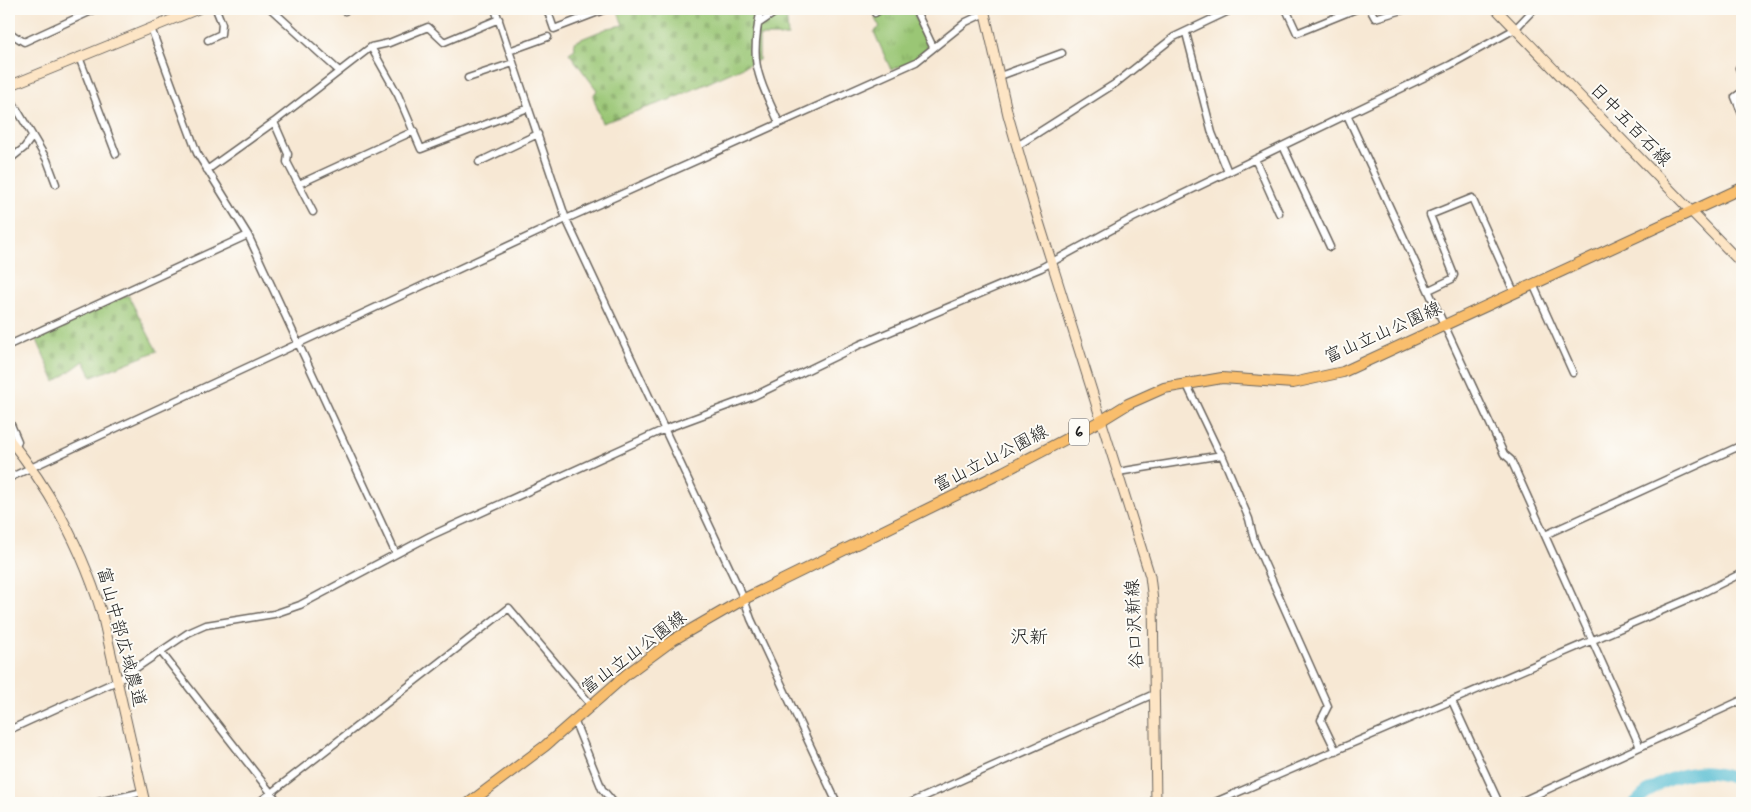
<svg xmlns="http://www.w3.org/2000/svg" width="1751" height="812" font-family="Mynerve,'Klee One',sans-serif">
<style>
.grass{fill:url(#grass-tufts);stroke:#5b7148}
.cemetery{fill:url(#cemetery-stones);stroke:#5b7148}
.lines{fill:none;stroke-linecap:round;stroke-linejoin:round}
.river{stroke:#54bcd1;stroke-width:12}
.street-casing{stroke:#69635c;stroke-width:9}
.secondary-casing{stroke:#69635c;stroke-width:11}
.primary-casing{stroke:#69635c;stroke-width:12}
.street{stroke:#fff;stroke-width:6}
.secondary{stroke:#fde5c5;stroke-width:9}
.primary{stroke:#f9be6d;stroke-width:10}
.labels{text-anchor:middle;dominant-baseline:central;stroke-width:4;stroke-linejoin:round;paint-order:stroke}
.shield{fill:#fdfcf7;stroke:#605f5e;stroke-width:1}
.shield-label{font-size:16px;font-weight:bold;fill:#1c1c1c}
.street-label{font-size:18px;fill:#1c1c1c;stroke:#fdfcf7}
.neighbourhood-label{font-size:19px;fill:#1c1c1c;stroke:#fdfcf7}
</style>
<defs>
<pattern id="grass-tufts" width="24" height="20" patternUnits="userSpaceOnUse" patternTransform="scale(1.25)"><rect width="24" height="20" fill="#9ac674"/><path d="M3 7l-1-3M5 7V3M7 7l1-3M15 17l-1-3M17 17v-4M19 17l1-3" fill="none" stroke="#84aa64"/></pattern>
<pattern id="cemetery-stones" width="16" height="16" patternUnits="userSpaceOnUse" patternTransform="scale(1.25)"><rect width="16" height="16" fill="#9ac674"/><path d="M2 7V4a2 2 0 0 1 4 0v3zM10 15v-3a2 2 0 0 1 4 0v3z" fill="#84aa64"/></pattern>
</defs>
<rect width="100%" height="100%" fill="#fdfcf7"/>
<filter id="ink" filterUnits="userSpaceOnUse"><feTurbulence type="fractalNoise" baseFrequency=".02" numOctaves="2"/><feDisplacementMap in="SourceGraphic" scale="10" xChannelSelector="R" yChannelSelector="G"/><feConvolveMatrix kernelMatrix="1 2 1 2 8 2 1 2 1" color-interpolation-filters="sRGB"/></filter>
<filter id="wash" filterUnits="userSpaceOnUse"><feTurbulence type="fractalNoise" baseFrequency=".0096" numOctaves="4" result="noise"/><feDisplacementMap in="SourceGraphic" scale="20" xChannelSelector="R" yChannelSelector="G"/><feGaussianBlur stdDeviation="1.12" result="paint"/><feColorMatrix in="noise" values="0 0 0 0 0 0 0 0 0 0 0 0 0 0 0 0 0 1.4 0 .05"/><feComposite in="paint" operator="in"/></filter>
<g filter="url(#wash)">
<rect width="100%" height="100%" fill="#f7e8d4"/>
<path class="grass" d="M889,9h23l17,38 -13,13 -25,10 -17,-38 6,-5 -5,-8z"/>
<path class="cemetery" d="M626,9h163l-3,2 2,25h-29v24l-87,39 -70,24 -9,-27 4,-6 -28,-37 6,-4 -1,-7 34,-14 15,-3 -5,-13z
M128,295l29,56 -65,26 -8,-16 -29,21 -20,-47z"/>
<g class="lines">
<path class="river" d="M1635,803c17,-19 50,-34 77,-30 10,1 20,5 30,7"/>
</g>
</g>
<g filter="url(#ink)">
<g class="lines">
<g class="street-casing">
<path id="street" d="M271,9l67,61
M344,9l1,2
M495,9l71,210 178,380 7,20 86,184
M547,9l7,20 52,-20
M761,9c-12,54 -4,65 18,114
M915,9l18,38
M1286,9l11,24 59,-24
M1370,9l5,9 31,-9
M875,13l6,-4
M499,19l-55,23 -16,-15 -39,16 -18,4 27,48 23,54 107,-41
M758,24l22,-15
M151,28l46,125 51,82 148,319
M1186,33l26,100 16,39
M9,39l4,-4 11,7 72,-33
M208,40l13,-6 1,-10 -6,-15
M509,51l39,-14
M79,57l37,97
M1739,68l3,7
M1000,76l62,-23
M468,78l45,-15
M1742,92l-7,5 7,17
M9,96l38,64 9,24
M1347,115l157,339 7,6 129,287
M1017,146l99,-63 58,-46 59,-28
M1283,146l47,101
M1255,159l24,54
M9,160l15,-12 8,-11
M479,162l59,-28
M207,170l67,-48
M299,184l115,-53
M313,212l-26,-50 1,-8 -14,-32 97,-75
M1533,284l40,89
M1429,290l23,-11 2,-4 -24,-60 42,-17 42,94
M9,345l239,-110
M1186,383l32,67 4,5 27,64 5,21 74,166 -7,14 15,31
M9,420l9,21 -2,7
M1118,472l104,-17
M9,478l557,-259 350,-157 50,-40 19,-9
M1545,535l197,-90
M161,652l118,151
M1452,701l47,102
M574,720l28,69 12,14
M9,730l108,-49 71,-48 18,-8 68,-11 26,-9 130,-69 235,-107 89,-33 105,-51 182,-77 92,-50 317,-153 65,-36 19,-20
M95,803l48,-11
M258,803l251,-195 82,97
M910,803l244,-109
M1213,803l485,-208 44,-22
M1518,803l224,-103"/>
</g>
<g class="secondary-casing">
<path id="secondary" d="M984,9l24,106 26,91 116,370 3,25 3,202
M1496,9l246,255
M9,86l189,-77
M9,439c43,53 73,109 93,175l43,189"/>
</g>
<g class="primary-casing">
<path id="primary" d="M469,803l76,-57 82,-72 46,-34 71,-41 259,-127 99,-52 26,-16 36,-16 58,-10 71,5 50,-11 399,-184"/>
</g>
<use href="#street" class="street"/>
<use href="#secondary" class="secondary"/>
<use href="#primary" class="primary"/>
</g>
</g>
<g class="labels">
<rect class="shield" x="1069" y="418.5" width="20" height="27" rx="4"/>
<g class="shield-label">
<text x="1079" y="432">6</text>
</g>
<g class="street-label">
<text transform="translate(1630 125) rotate(46)">日中五百石線</text>
<text transform="translate(1383 333) rotate(-24)">富山立山公園線</text>
<text transform="translate(991 459) rotate(-27)">富山立山公園線</text>
<text transform="translate(1135 624) rotate(-93)">谷口沢新線</text>
<text transform="translate(121 637) rotate(75)">富山中部広域農道</text>
<text transform="translate(634 653) rotate(-37)">富山立山公園線</text>
</g>
<g class="neighbourhood-label">
<text x="1029" y="637">沢新</text>
</g>
</g>
<rect width="1751" height="812" fill="none" stroke="#fdfcf7" stroke-width="30"/>
</svg>
